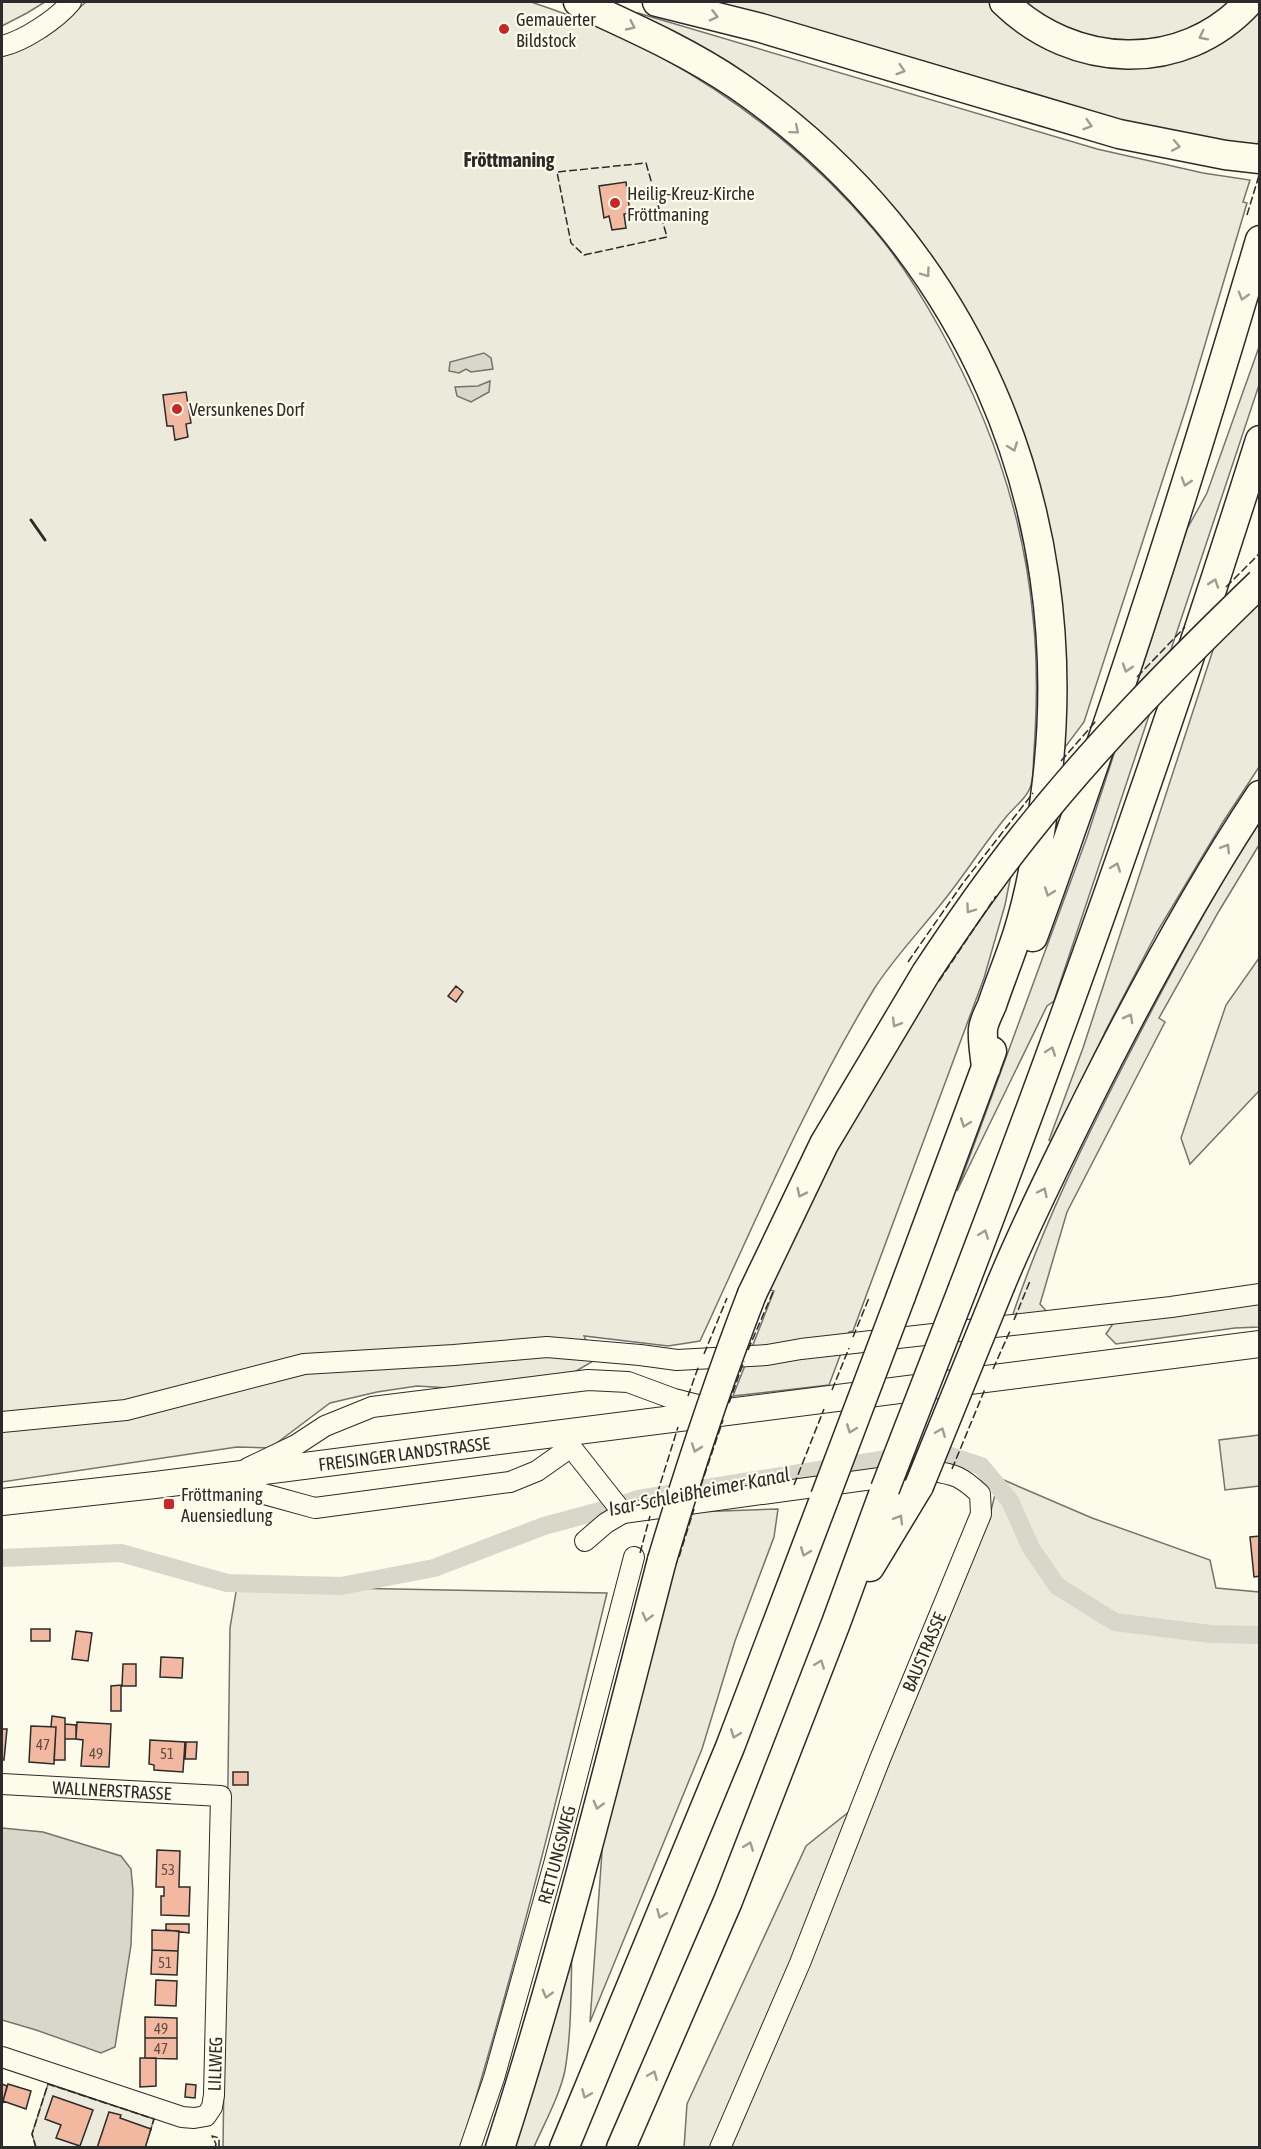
<svg xmlns="http://www.w3.org/2000/svg" width="1261" height="2149" font-family="'Asap Condensed',sans-serif">
<style>
.green{fill:#ecebdb;stroke:#74746e;stroke-width:1.5}
.water{fill:#d8d7c9;stroke:#74746e;stroke-width:1.5}
.lines{fill:none;stroke-linecap:round;stroke-linejoin:round}
.canal{stroke:#d8d7c9;stroke-width:18}
.building{fill:#f2b8a0;stroke:#2b2b2b;stroke-width:1.5}
.minor-casing{stroke:#2b2b2b;stroke-width:22}
.major-casing{stroke:#2b2b2b;stroke-width:28}
.highway-casing{stroke:#2b2b2b;stroke-width:31}
.minor{stroke:#fdfbea;stroke-width:20}
.major{stroke:#fdfbea;stroke-width:26}
.highway{stroke:#fdfbea;stroke-width:28}
.highway-bridge-casing{stroke:#2b2b2b;stroke-width:31;stroke-linecap:butt}
.highway-bridge{stroke:#fdfbea;stroke-width:28}
.fence{stroke:#2b2b2b;stroke-width:1.5;stroke-dasharray:8 3;stroke-linecap:butt}
.wall{stroke:#2b2b2b;stroke-width:3}
.oneway{stroke:#9e9d94}
.poi-dot{fill:#c62828;stroke:#fdfbea;stroke-width:2}
.labels{text-anchor:middle;dominant-baseline:central;stroke-width:4.5;stroke-linejoin:round;paint-order:stroke}
.number-label{font-size:15px;fill:#5d4e48}
.poi-label{font-size:18px;fill:#2b2b2b;stroke:#fdfbea;text-anchor:start}
.street-label{font-size:18px;fill:#2b2b2b;stroke:#fdfbea}
.neighbourhood-label{font-size:20px;font-weight:bold;fill:#2b2b2b;stroke:#fdfbea}
.water-label{font-size:20px;font-style:italic;fill:#2b2b2b;stroke:#fdfbea}
</style>
<rect width="100%" height="100%" fill="#fdfbea"/>
<path class="green" d="M2,2h43l-18,11 -25,13z
M86,2h445c45,15 89,32 130,55 80,44 155,104 213,173 25,29 46,63 65,97 50,90 85,188 94,291 5,45 4,89 1,133 -1,11 0,23 -3,34 -3,12 -17,22 -25,32 -23,28 -42,59 -65,87 -22,28 -48,55 -67,85 -68,112 -119,233 -174,352l-32,5 -84,-10 11,24 -24,14 -89,16 -65,-4 -40,6 -47,11 -60,45 -33,-1 -235,35v-1427l45,-19z
M708,2h284l115,62 152,-57v132l-2,10 -121,-22z
M1020,2h210c-39,40 -112,50 -164,29 -16,-6 -32,-20 -46,-29z
M638,13l459,136 106,24 47,7 -7,22 4,1 -60,202 -103,317 -27,36 -11,-217 -131,-294 -282,-232z
M1259,347v38l-205,616 -7,5 -90,185 130,-354 100,-308 20,-36z
M1259,602v165l-36,55 -66,110 -51,98 -39,82 -11,30 -7,-2 34,-92 131,-401z
M1259,823v22l-40,66 -60,107 6,4 -98,190 -27,92 9,10 -37,3c29,-87 70,-171 112,-253 42,-82 85,-164 135,-241z
M1011,875l-6,30 -21,73 -131,353 -4,1 -20,53 -96,11 41,-105 -8,-2 88,-179 118,-182z
M1259,958v133l-69,73 -9,-26 45,-133z
M1259,1304v23l-24,1 -119,16 -10,-10 8,-12z
M1259,1435v51l-34,4 -6,-50z
M999,1478l93,40 118,42 6,28 43,4v555l-575,1 3,-44 119,-258 69,-55 114,-272z
M778,1509l-4,28 -39,104 -33,108 -112,273 14,-199 68,-261 21,-50z
M237,1586l370,7c-45,186 -90,371 -146,554l-238,1 7,-520z
M572,1941c-1,40 0,90 -7,129 -5,25 -21,54 -31,77l-24,1z
M48,2084l106,35 -9,28h-109l-4,-13z"/>
<path class="water" d="M484,353l7,5 2,11 -22,3 -5,-3 -7,4 -10,-2 1,-9z
M490,381l-1,11 -18,10 -14,-6 -2,-9 23,-1z
M2,1828l41,4 78,24 10,13 2,22 -2,54 -16,102 -14,6 -65,-23 -34,-10z"/>
<g class="lines">
<path class="canal" d="M2,1558l119,-5 106,30 114,3 93,-18 110,-42 63,-17 31,-10 298,-48 45,15 29,35 21,47 26,38 58,36 95,12 50,1"/>
</g>
<path class="building" d="M626,182l4,31 -6,1 2,14 -14,2 -3,-14 -5,2 -5,-32z
M186,392l5,31 -5,1 2,13 -13,3 -2,-14h-6l-4,-31z
M456,986l7,6 -7,10 -8,-6z
M1260,1536v40l-6,1 -4,-40z
M31,1629h19v12h-19z
M76,1631l16,2 -4,28 -16,-2z
M161,1657l22,1 -1,20 -22,-1z
M123,1664h13v22h-14z
M121,1685v26h-10v-25z
M52,1716l13,2v42h-11l2,-33h-5z
M77,1722l34,2 -2,43 -28,-1 2,-26 -7,-1z
M65,1724l11,1v14h-11z
M31,1726l25,1 -2,37 -25,-2z
M2,1729h5l-3,31h-2z
M150,1740l35,2 -2,30 -29,-2v-5l-5,-1z
M186,1742h11l-1,17h-11z
M233,1772h15v13h-15z
M157,1850l23,1 -1,36h11l-1,29 -28,-1v-19h3v-9h-8z
M166,1924h23v9l-23,-3z
M152,1930l27,1 -1,20 -26,-1z
M152,1950l26,1 -1,24 -26,-1z
M156,1980l21,1 -1,25 -21,-1z
M145,2017l32,1v20h-32z
M145,2038h32v21l-32,-1z
M140,2058h16v28l-16,1z
M2,2084l5,2 -5,19z
M8,2084l23,7 -5,18 -23,-8z
M186,2084l10,1 -1,13 -10,-1z
M53,2096l40,14 -13,36 -24,-8 5,-13 -16,-6z
M109,2112l12,3 -1,3 31,11 -6,19h-48z"/>
<g class="lines">
<g class="minor-casing">
<g id="minor">
<path d="M2,46c22,-5 55,-27 69,-44"/>
<path d="M2,1422l124,-12 178,-46 150,-9 93,-8 93,8 37,5 90,-5 34,-6 370,-42 89,-13"/>
<path d="M571,1447l52,66 308,-42c24,3 31,6 49,23l1,20 -101,245 -80,204 -80,185"/>
<path d="M248,1468l48,-23 29,-19 47,-19 216,-27 40,2 46,17 43,11"/>
<path d="M213,1480l102,28 195,-26 27,-11 34,-24"/>
<path d="M585,1541l21,-18 17,-10"/>
<path id="s1" d="M2,1784l219,12 -7,299 -2,12 -6,9 -12,2 -12,-1 -180,-60"/>
<path id="s2" d="M470,2148l24,-70 60,-214 80,-307"/>
</g>
</g>
<g class="major-casing">
<g id="major">
<path id="s3" d="M2,1502l153,-17 1105,-141"/>
</g>
</g>
<g class="highway-casing">
<path id="highway" d="M578,2c54,25 109,49 159,83 231,159 342,419 310,696 -6,52 -14,102 -29,151 -8,25 -18,49 -26,73 -3,7 -8,16 -9,24 -1,12 2,27 3,39
M657,2l104,26 358,106 106,21 35,4
M1004,2c69,67 178,73 245,0
M1033,937c84,-230 158,-463 227,-697
M1001,1284c26,-63 57,-124 87,-185 52,-104 107,-206 172,-304
M963,1288c107,-279 207,-562 297,-848
M752,1294l72,-150 102,-171
M901,1296l91,-245
M870,1567l49,-81
M500,2148c63,-194 111,-391 162,-588
M564,2148l166,-401 95,-250
M621,2148l107,-247 108,-278 49,-134"/>
</g>
<use href="#minor" class="minor"/>
<use href="#major" class="major"/>
<use href="#highway" class="highway"/>
<g class="highway-bridge-casing">
<path id="highway-bridge" d="M926,973c31,-47 63,-93 98,-137 72,-91 153,-173 236,-253
M919,1486l82,-202
M885,1489l78,-201
M825,1497l76,-201
M662,1560c27,-90 56,-178 90,-266"/>
</g>
<use href="#highway-bridge" class="highway-bridge"/>
<path class="fence" d="M646,163l21,74 -83,18 -13,-12 -14,-71z
M1247,215l13,-43
M1226,587l34,-34
M1137,677l48,-50
M1061,761l35,-40
M908,962l55,-79 70,-90
M939,981l57,-85
M1014,1320l16,-39
M853,1337l16,-39
M748,1350l25,-58
M704,1354l23,-56
M993,1369l17,-38
M832,1390l17,-42
M688,1396l11,-31
M729,1403l15,-42
M952,1469l33,-80
M794,1485l30,-76
M697,1497l26,-77
M654,1504l24,-77
M640,1553l10,-37
M679,1557l15,-48
M36,2148l-4,-14 16,-50 106,35 -4,13
M215,2148l1,-4 -4,-8 7,2v10"/>
<path class="wall" d="M31,520l14,20"/>
</g>
<defs><path id="oneway-chevron" d="M-2-3.5L2.5 0L-2 3.5" fill="none" stroke-width="1.6" stroke-linecap="round" stroke-linejoin="round" transform="scale(1.5)"/></defs>
<g class="oneway">
<use href="#oneway-chevron" transform="translate(714 16) rotate(14)"/>
<use href="#oneway-chevron" transform="translate(631 26) rotate(25)"/>
<use href="#oneway-chevron" transform="translate(1203 36) rotate(153)"/>
<use href="#oneway-chevron" transform="translate(901 70) rotate(17)"/>
<use href="#oneway-chevron" transform="translate(1088 125) rotate(17)"/>
<use href="#oneway-chevron" transform="translate(795 130) rotate(40)"/>
<use href="#oneway-chevron" transform="translate(1176 146) rotate(11)"/>
<use href="#oneway-chevron" transform="translate(926 273) rotate(54)"/>
<use href="#oneway-chevron" transform="translate(1243 296) rotate(106)"/>
<use href="#oneway-chevron" transform="translate(1013 447) rotate(70)"/>
<use href="#oneway-chevron" transform="translate(1186 482) rotate(107)"/>
<use href="#oneway-chevron" transform="translate(1214 583) rotate(-71)"/>
<use href="#oneway-chevron" transform="translate(1127 668) rotate(108)"/>
<use href="#oneway-chevron" transform="translate(1226 848) rotate(-58)"/>
<use href="#oneway-chevron" transform="translate(1116 867) rotate(-70)"/>
<use href="#oneway-chevron" transform="translate(1049 892) rotate(110)"/>
<use href="#oneway-chevron" transform="translate(970 909) rotate(125)"/>
<use href="#oneway-chevron" transform="translate(1129 1018) rotate(-62)"/>
<use href="#oneway-chevron" transform="translate(896 1023) rotate(121)"/>
<use href="#oneway-chevron" transform="translate(1051 1051) rotate(-70)"/>
<use href="#oneway-chevron" transform="translate(965 1123) rotate(110)"/>
<use href="#oneway-chevron" transform="translate(1043 1192) rotate(-65)"/>
<use href="#oneway-chevron" transform="translate(801 1193) rotate(116)"/>
<use href="#oneway-chevron" transform="translate(984 1234) rotate(-69)"/>
<use href="#oneway-chevron" transform="translate(851 1429) rotate(111)"/>
<use href="#oneway-chevron" transform="translate(941 1432) rotate(-68)"/>
<use href="#oneway-chevron" transform="translate(696 1448) rotate(109)"/>
<use href="#oneway-chevron" transform="translate(899 1519) rotate(-59)"/>
<use href="#oneway-chevron" transform="translate(805 1552) rotate(111)"/>
<use href="#oneway-chevron" transform="translate(647 1617) rotate(104)"/>
<use href="#oneway-chevron" transform="translate(820 1664) rotate(-69)"/>
<use href="#oneway-chevron" transform="translate(735 1734) rotate(111)"/>
<use href="#oneway-chevron" transform="translate(598 1805) rotate(105)"/>
<use href="#oneway-chevron" transform="translate(749 1846) rotate(-69)"/>
<use href="#oneway-chevron" transform="translate(661 1914) rotate(113)"/>
<use href="#oneway-chevron" transform="translate(547 1994) rotate(105)"/>
<use href="#oneway-chevron" transform="translate(653 2075) rotate(-67)"/>
<use href="#oneway-chevron" transform="translate(586 2094) rotate(113)"/>
</g>
<g class="poi-dot">
<circle cx="504" cy="29" r="6"/>
<circle cx="615" cy="203" r="6"/>
<circle cx="177" cy="409" r="6"/>
<rect x="163" y="1498" width="12" height="12" rx="3"/>
</g>
<g class="labels">
<g class="number-label">
<text x="43" y="1744">47</text>
<text x="96" y="1753">49</text>
<text x="167" y="1753">51</text>
<text x="168" y="1869">53</text>
<text x="165" y="1962">51</text>
<text x="161" y="2028">49</text>
<text x="161" y="2048">47</text>
</g>
<g class="poi-label">
<text x="516" y="19">Gemauerter<tspan x="516" dy="21">Bildstock</tspan></text>
<text x="627" y="193">Heilig-Kreuz-Kirche<tspan x="627" dy="21">Fröttmaning</tspan></text>
<text x="189" y="409">Versunkenes Dorf</text>
<text x="181" y="1494">Fröttmaning<tspan x="181" dy="21">Auensiedlung</tspan></text>
</g>
<g class="street-label">
<text stroke="none"><textPath href="#s3" startOffset="405">FREISINGER LANDSTRASSE</textPath></text>
<text transform="translate(924 1652) rotate(-67)">BAUSTRASSE</text>
<text stroke="none"><textPath href="#s1" startOffset="110">WALLNERSTRASSE</textPath></text>
<text stroke="none"><textPath href="#s2" startOffset="306">RETTUNGSWEG</textPath></text>
<text transform="translate(215 2064) rotate(-88)">LILLWEG</text>
</g>
<g class="neighbourhood-label">
<text x="509" y="159">Fröttmaning</text>
</g>
<g class="water-label">
<text transform="translate(699 1491) rotate(-11)">Isar-Schleißheimer Kanal</text>
</g>
</g>
<rect width="1261" height="2149" fill="none" stroke="#2b2b2b" stroke-width="6"/>
</svg>
